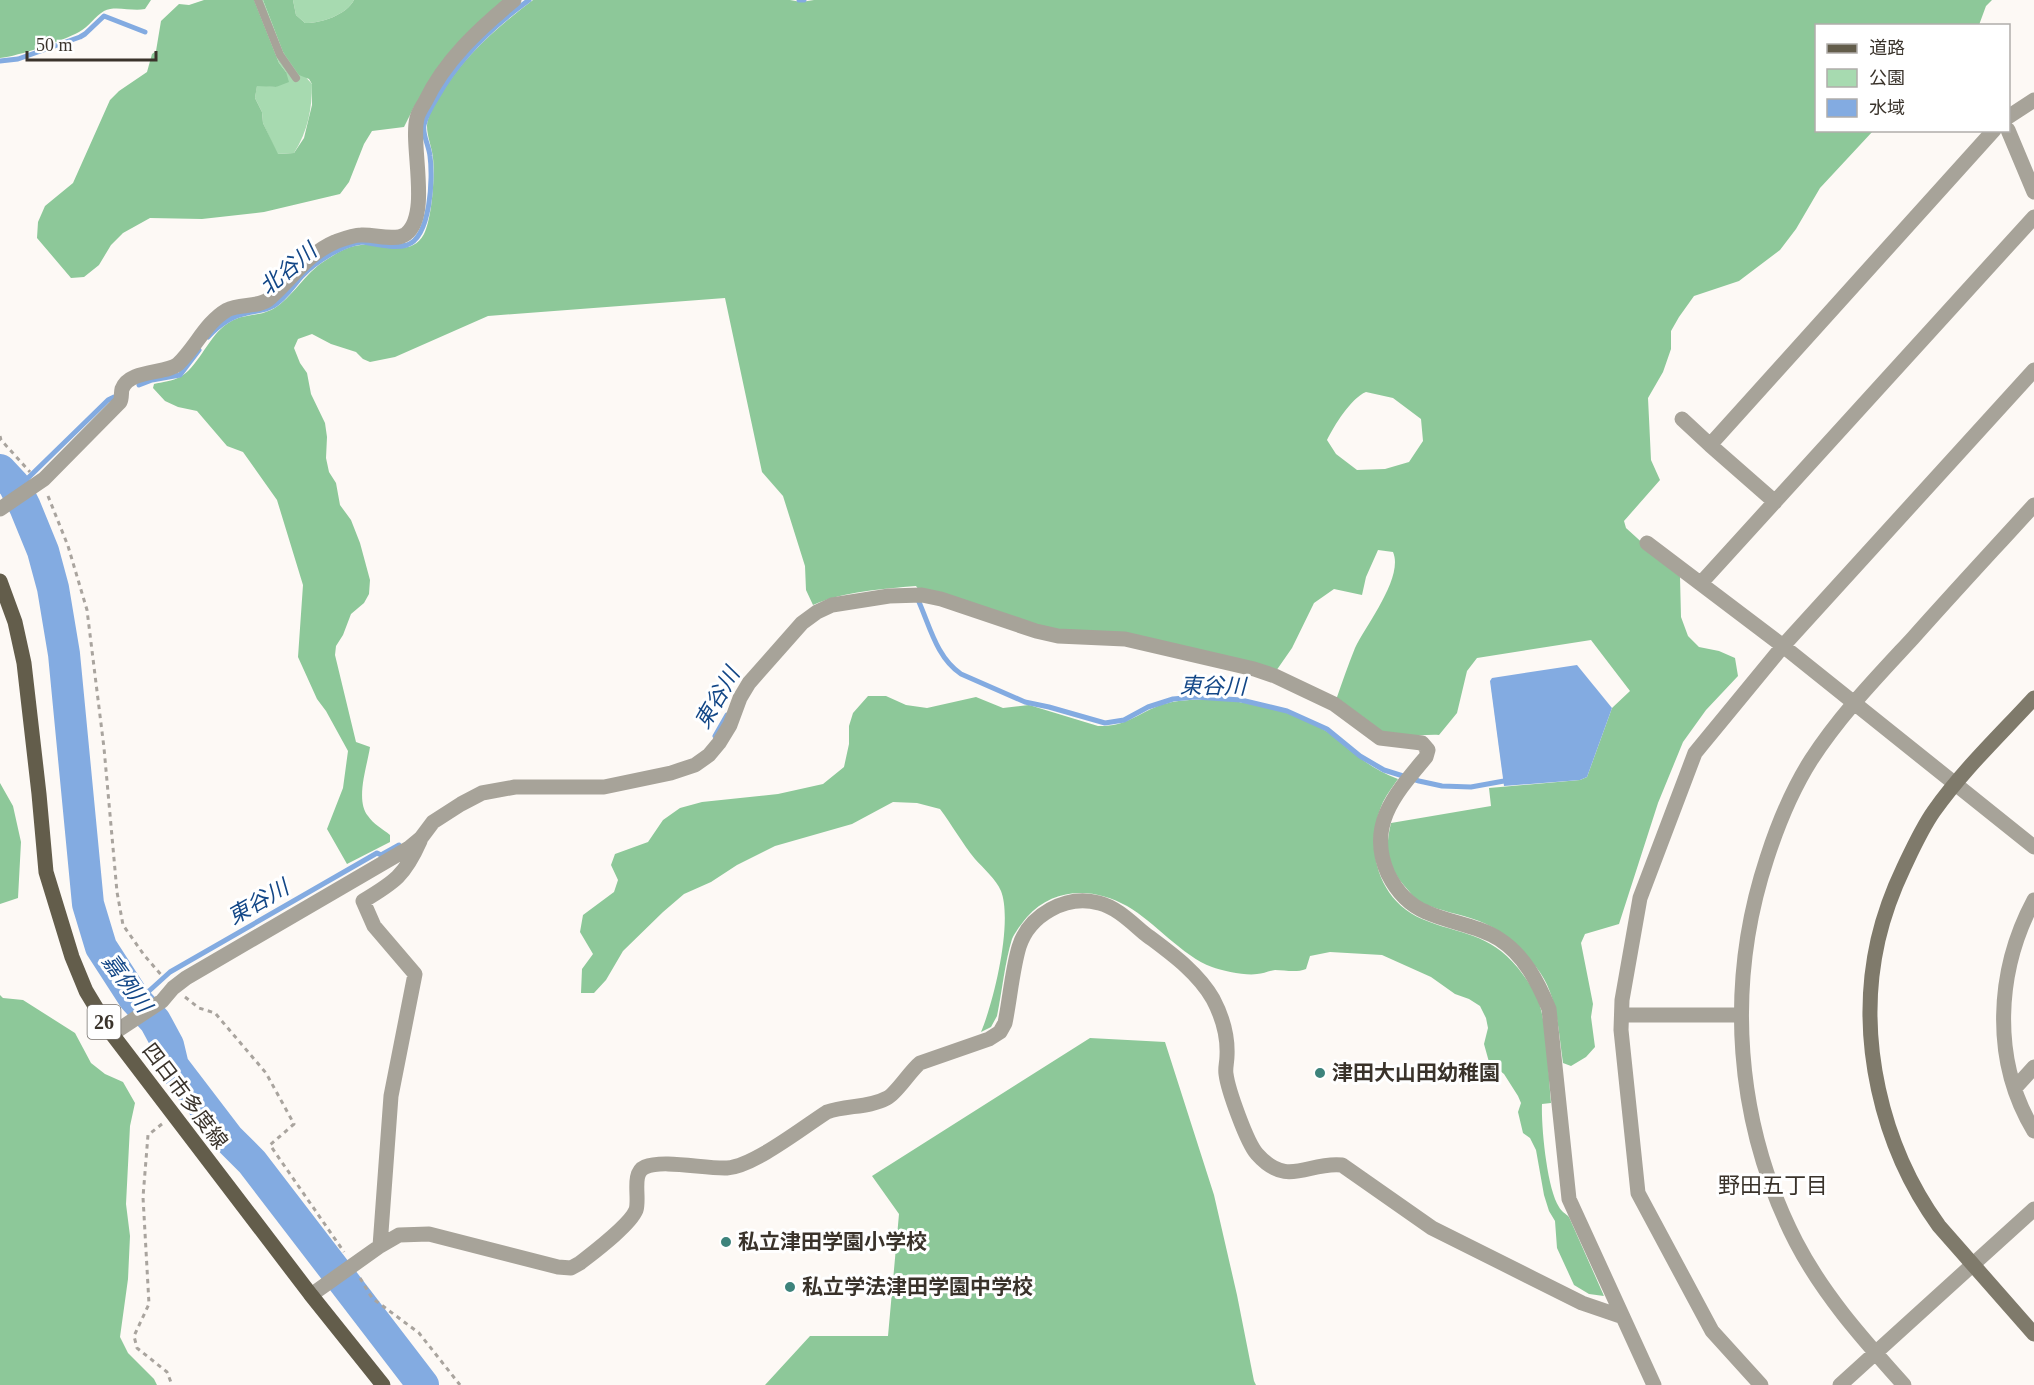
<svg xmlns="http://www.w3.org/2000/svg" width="2034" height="1385" font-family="'Times New Roman','Noto Sans JP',serif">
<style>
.green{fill:#a7dab0}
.forest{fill:#8dc899;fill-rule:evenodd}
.water{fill:#83abe1}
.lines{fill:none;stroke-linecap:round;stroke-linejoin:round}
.stream{stroke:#83abe1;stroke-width:5}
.river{stroke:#83abe1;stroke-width:32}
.path{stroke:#a9a49e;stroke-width:3;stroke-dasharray:4.5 4.5;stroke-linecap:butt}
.lane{stroke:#a7a399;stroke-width:8}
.street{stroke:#a7a399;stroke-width:15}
.secondary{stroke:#7f7a6b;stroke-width:15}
.primary{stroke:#635d4b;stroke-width:15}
.poi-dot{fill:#3d837b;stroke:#fff;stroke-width:2}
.labels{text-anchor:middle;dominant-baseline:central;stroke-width:6;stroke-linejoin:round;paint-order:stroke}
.shield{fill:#fff;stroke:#75706b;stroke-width:1.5}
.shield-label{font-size:20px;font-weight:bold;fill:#3a332b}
.poi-label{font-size:21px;font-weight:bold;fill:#3a332b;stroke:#fff;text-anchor:start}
.street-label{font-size:21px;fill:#3a332b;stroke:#fff}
.water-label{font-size:22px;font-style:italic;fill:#134787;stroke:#fff}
.neighbourhood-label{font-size:22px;fill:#3a332b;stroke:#fff}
</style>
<rect width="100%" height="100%" fill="#fdf9f5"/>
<path class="green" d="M254,0h9l20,52 29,32c0,25 -4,47 -18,69l-17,1 -14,-31 -1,-11 -7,-14 2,-13 19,2 10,-15 -7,-9z
M293,0h61c-8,15 -32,23 -49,23l-9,-8z"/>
<path class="forest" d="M0,0h151l-6,9c-13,3 -29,-4 -41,2 -9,5 -15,16 -25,21 -16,9 -60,24 -79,26z
M204,0h50l25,63 7,9 3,10 -13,5 -19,-1 -2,12 7,14 1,11 15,31 16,-1 10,-15 8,-33v-21l-3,-5 -10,-4 -16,-23 -20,-52h30l3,15 9,8c17,0 41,-8 49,-23h153l-93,107 -10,20 -32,4 -8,13 -15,38 -9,12 -76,18 -62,7 -52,-1 -27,15 -12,12 -12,20 -15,12 -13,1 -34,-40 1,-16 7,-16 28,-23 37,-83 9,-9 28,-19 5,-18 4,-3 5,-30 18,-17 10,1z
M533,0h257l11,2 13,-2h1178l-6,6 -7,19 -163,1v104l57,1 -53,57 -24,41 -16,21 -41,31 -45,15 -15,21 -8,14v18l-8,23 -15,26 3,62 9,20 -36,41 2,7 54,49 1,40 7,19 11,11 20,4 16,7 3,18 -32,34 -23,32 -25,61 -39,121 -34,10 -4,9 12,61 -2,13 4,30 -9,10 -15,9 -8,-3c-5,-33 -5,-69 -27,-96 -15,-18 -35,-38 -57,-46 -19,-7 -39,-10 -57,-18 -6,-3 -10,-8 -14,-13 -20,-22 -24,-38 -17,-67l100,-17 -2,-18 91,-8 7,-3 25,-69 18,-17 -39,-51 -114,18 -10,13 -10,42 -18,22c-16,-1 -43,4 -57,-1 -12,-5 -35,-25 -46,-34 6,-17 12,-35 19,-52 11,-23 49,-71 38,-96l-15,-2 -12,27 -4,18 -28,-6 -20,14 -22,45 -16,23 -220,-39 -137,-42 -3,-4c-34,3 -71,5 -103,19l-7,-15 -1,-24 -22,-70 -21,-24 -37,-174 -237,18 -93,41 -25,5 -7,-3 -7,-7 -25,-8 -19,-10 -14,5 -4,9 6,15 7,10 4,21 14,29 2,14 -1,21 3,14 7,11 4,22 11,15 9,23 10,37 -1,14 -5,9 -13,11 -8,21 -7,11 -1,9 21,87 14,5c-3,20 -15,53 -2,69 5,8 15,13 22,19v7l-43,22 -20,-35 16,-41 5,-37 -22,-40 -9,-12 -19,-42 5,-72 -26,-85 -34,-48 -16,-6 -30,-35 -19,-4 -13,-6 -12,-13 1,-4c8,-2 19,-3 26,-7 16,-8 28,-38 44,-51 17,-14 30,-8 47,-16 16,-7 33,-34 49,-46 12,-8 26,-18 41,-19 20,-3 50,14 63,-11 8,-16 11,-59 9,-76 -1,-11 -6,-21 -6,-32 0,-9 7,-20 12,-29 24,-40 57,-69 94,-97zM1366,392l27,6 28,21 2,22 -14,21 -24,7 -28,1 -21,-16 -9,-14c7,-14 24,-42 39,-48z
M868,696h18l20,9 21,3 49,-11 27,11 26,-3 69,21c26,1 38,-11 60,-20 11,-4 24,-6 36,-6 45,-2 93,8 132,31 8,4 14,11 21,17 16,13 32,24 51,31 -5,7 -11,15 -15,23 -19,43 -7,97 39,117 38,16 67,13 96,49 6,8 13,17 18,26 12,29 12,77 15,109l-9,1c-1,22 5,85 17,103 2,4 7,7 10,10l35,79 -15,-2 -15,-9 -17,-37 -2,-27 -6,-10 -5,-16 -8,-45 -6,-12 -7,-5 -5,-21 3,-9 -3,-7 -14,-22 -15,-12 -5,-18 4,-16 -2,-10 -6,-12 -11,-7 -14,-5 -24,-17 -49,-22 -52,-3 -20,4 -4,13c-10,4 -21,1 -31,1 -7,1 -12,4 -18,4 -10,2 -35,-3 -45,-7 -30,-11 -57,-45 -85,-61 -33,-19 -74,-19 -100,11 -5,6 -12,15 -15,22 -7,22 -10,53 -15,77l-6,11 -10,5c13,-31 32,-110 20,-141 -5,-12 -18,-23 -26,-32 -13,-16 -23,-34 -35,-50l-23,-6 -24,-1 -41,22 -77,22 -38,19 -26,17 -27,12 -21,18 -40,39 -17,29 -12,13h-13l1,-24 11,-15 -13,-22 3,-17 31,-23 4,-12 -7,-15 4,-11 33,-12 15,-22 17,-12 22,-6 76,-8 45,-10 21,-17 5,-23v-18l4,-13z
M0,783l13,23 8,36 -3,56 -18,6z
M0,995l3,3 20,2 52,33 16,30 14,11 18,8 12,21 -5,23 -4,78 4,32 -2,43 -8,58 8,16 26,26 3,6h-157z
M1090,1038l75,4 49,153 23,100 17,86 2,4h-491l45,-49h78l11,-122 -27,-38z"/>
<path class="water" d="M1577,665l35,43 -25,69 -7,3 -76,6 -14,-105 2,-3z"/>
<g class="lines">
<path class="stream" d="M799,0h5
M0,61l18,-2 62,-22 5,-3 19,-18 41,16
M208,337c10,-11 23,-21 39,-24 9,-2 18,-2 26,-7 12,-7 20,-20 29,-30 13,-14 41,-32 60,-34 14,2 32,7 45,3 24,-8 26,-68 23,-89 -1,-10 -8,-22 -6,-31 2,-10 9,-21 14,-29 22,-39 55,-70 91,-96
M139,385l13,-5 28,-5 19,-25
M14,485l14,-7 80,-78 6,-3
M919,602c11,25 18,56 42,72l64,28 24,5 56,16 19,-3 24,-13 25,-8 22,-2 46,3 46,11 40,18 33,27 24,14 35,11 23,5 29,1 33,-6
M715,736l12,-21
M134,998l15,-7 21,-19 207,-119 4,2 18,-10"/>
<path class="river" d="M0,470l14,15 11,22 18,44 10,37 11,66 24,250 13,43 33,51 21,23 13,24 5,21 55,72 24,24 171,223"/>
<path class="path" d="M0,436l1,4 29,32
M48,496l20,50 19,64 17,138 13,144 6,33 21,30 19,22
M185,997l14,11 16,5 51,60 28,51 -24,21 74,107
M162,1124l-14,11 -5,62 6,107 -15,32 3,12 30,24 5,13
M360,1278l12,20 47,35 41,52"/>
<path class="lane" d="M258,0l22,55 16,23"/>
<path class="street" d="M2008,117l26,-17
M2008,130l26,62
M1682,419l28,26
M1775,502l-65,-57 284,-315
M0,509l44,-30 76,-77c2,-4 1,-9 2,-13 7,-20 45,-15 56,-25 18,-17 27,-41 49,-54 13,-7 33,-2 43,-12 22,-19 37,-44 65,-56 8,-3 18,-7 26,-7 14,-1 34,7 45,-1 25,-20 4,-89 11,-116 1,-5 5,-11 8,-16 20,-42 54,-73 89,-102
M1647,543l136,103 251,201
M1701,583l333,-366
M2034,900c-38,71 -43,160 0,231
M1622,1015h118
M112,1034l50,-33 11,-13 13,-10 223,-130 12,-10 12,-16 28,-18 21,-11 33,-6h89l67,-14 24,-8 14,-10 10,-12 11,-18 10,-27 9,-15 53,-60 15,-11 15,-7 57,-9 33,-1 19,4 95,32 22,5 67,3 129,30 21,7 59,28 46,34 42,5 6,7 -2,7c-30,36 -60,68 -38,117 8,16 21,31 38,38 24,11 51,13 73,27 25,16 39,43 50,70l20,190 85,186
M2015,1088l19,-21
M380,1246l19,-11 30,-1 129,33 13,1 9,-5c14,-11 50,-38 56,-53 4,-12 -5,-37 9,-43 18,-8 60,2 82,1 27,-2 75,-40 100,-56 19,-7 42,-4 60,-14 9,-4 23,-27 33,-35l69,-24 11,-7 5,-9c5,-24 7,-52 14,-76 10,-32 47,-53 80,-44 17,4 32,19 45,30 25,19 53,38 69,66 9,17 15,37 14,57 0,6 -2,12 -1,18 2,16 21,69 31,80 31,35 51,7 85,11l90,63 150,75 41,14
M311,1295l69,-49 11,-150 24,-122 -41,-48 -11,-25c32,-19 42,-26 57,-60
M1761,1385l-49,-54 -74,-138 -17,-163 1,-30 18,-102 55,-145 88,-107 251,-276
M1840,1385l194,-176
M1904,1385c-40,-45 -80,-89 -108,-143 -61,-119 -71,-257 -29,-384 11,-34 25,-68 44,-98 29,-45 66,-83 102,-122 40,-45 81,-89 121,-133"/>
<path class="secondary" d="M2034,698c-34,37 -71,72 -100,113 -12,17 -21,37 -30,56 -11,23 -20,47 -26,73 -22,97 3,206 61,286l95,108"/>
<path class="primary" d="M0,581l15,41 9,41 15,131 7,78 26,85 14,34 26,43 199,261 72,90"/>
</g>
<g class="poi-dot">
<circle cx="1320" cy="1073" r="6"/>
<circle cx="726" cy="1242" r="6"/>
<circle cx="790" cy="1287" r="6"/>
</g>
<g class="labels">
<rect class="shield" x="87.5" y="1005" width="33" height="34" rx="4.5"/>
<g class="shield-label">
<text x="104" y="1022">26</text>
</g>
<g class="poi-label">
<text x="1332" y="1073">津田大山田幼稚園</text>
<text x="738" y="1242">私立津田学園小学校</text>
<text x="802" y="1287">私立学法津田学園中学校</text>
</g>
<g class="street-label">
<text transform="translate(185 1096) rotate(53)">四日市多度線</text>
</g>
<g class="water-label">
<text transform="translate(288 269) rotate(-40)">北谷川</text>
<text transform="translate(1213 686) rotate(1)">東谷川</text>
<text transform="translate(717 698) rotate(-60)">東谷川</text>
<text transform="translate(258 902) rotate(-30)">東谷川</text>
<text transform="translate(127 983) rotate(54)">嘉例川</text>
</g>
<g class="neighbourhood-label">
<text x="1773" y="1185">野田五丁目</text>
</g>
</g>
<rect x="1815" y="24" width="195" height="108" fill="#ffffff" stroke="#b0adaa" stroke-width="1.5"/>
<rect x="1827" y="44" width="30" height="9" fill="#635d4b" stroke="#b0adaa" stroke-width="1.5"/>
<text x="1869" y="54" font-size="18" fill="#3a332b">道路</text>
<rect x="1827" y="69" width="30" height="18" fill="#a7dab0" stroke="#b0adaa" stroke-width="1.5"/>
<text x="1869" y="84" font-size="18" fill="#3a332b">公園</text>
<rect x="1827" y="99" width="30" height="18" fill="#83abe1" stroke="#b0adaa" stroke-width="1.5"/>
<text x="1869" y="114" font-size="18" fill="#3a332b">水域</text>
<path d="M27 51v9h129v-9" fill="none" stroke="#3a332b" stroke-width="3"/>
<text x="36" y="51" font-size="18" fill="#3a332b" stroke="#ffffff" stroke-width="4.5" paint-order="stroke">50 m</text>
</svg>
